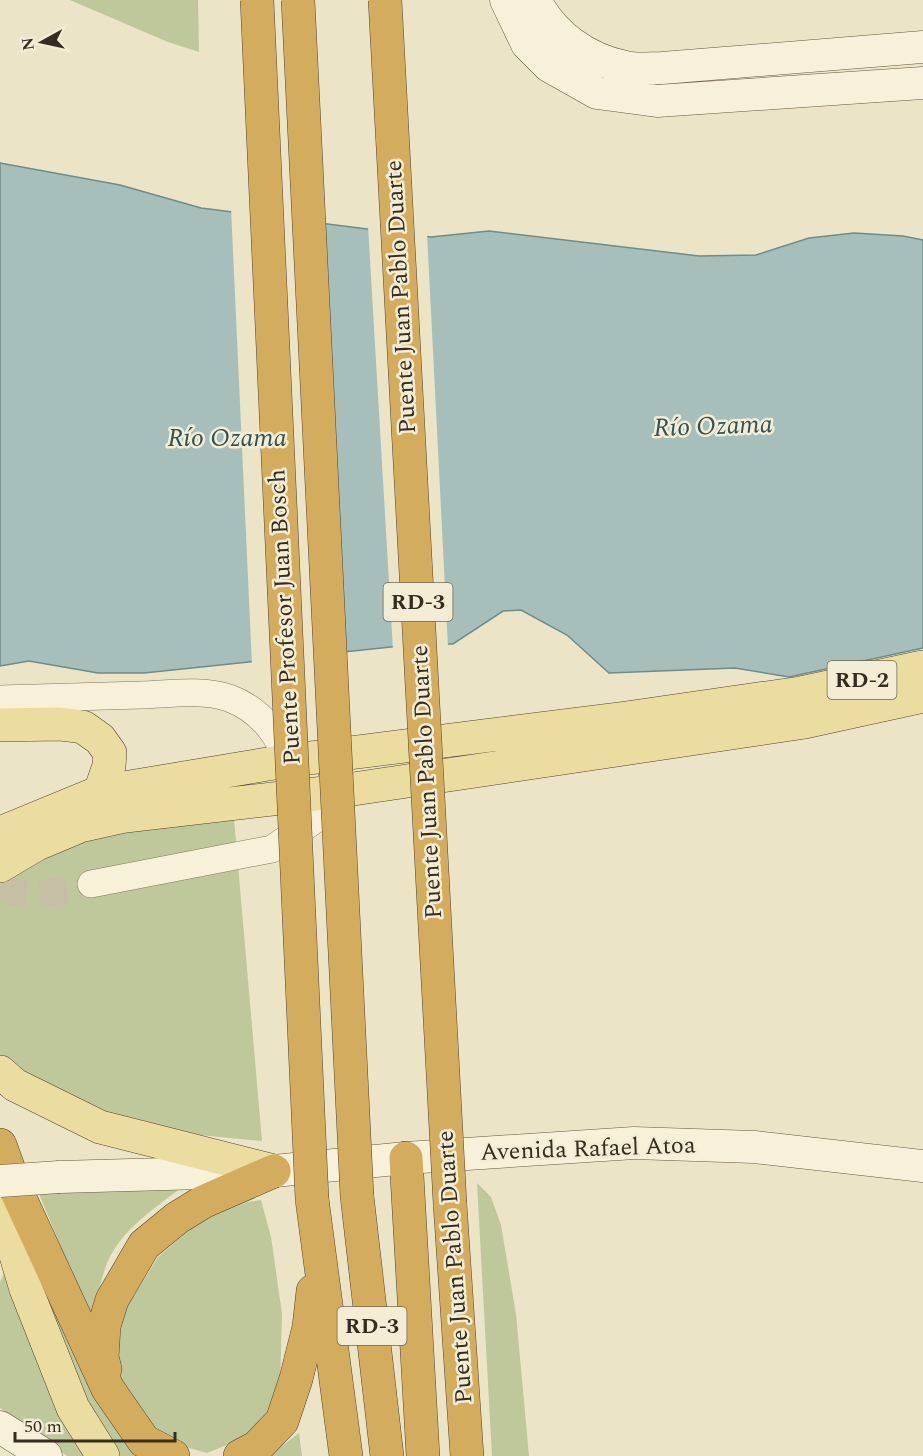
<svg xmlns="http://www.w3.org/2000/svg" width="923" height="1456" font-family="Spectral,serif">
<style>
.green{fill:#bec89a}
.water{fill:#a7bfba;stroke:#6e8c88;stroke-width:1.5}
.pier{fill:#ebe4c6}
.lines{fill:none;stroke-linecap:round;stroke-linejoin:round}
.tertiary-tunnel{stroke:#c7bfa5;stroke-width:27;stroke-dasharray:27 14;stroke-linecap:butt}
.tertiary-casing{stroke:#85765d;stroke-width:28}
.secondary-casing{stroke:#675840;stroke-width:33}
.primary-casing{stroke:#534431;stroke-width:34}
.motorway-casing{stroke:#534431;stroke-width:34}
.tertiary{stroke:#f6f1d8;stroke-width:27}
.secondary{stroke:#f6f1d8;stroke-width:32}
.primary{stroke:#ebdca0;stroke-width:33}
.motorway{stroke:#d4ac5d;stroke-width:33}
.secondary-bridge-casing{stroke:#675840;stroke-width:33;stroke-linecap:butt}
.motorway-bridge-casing{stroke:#534431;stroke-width:34;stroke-linecap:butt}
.secondary-bridge{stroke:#f6f1d8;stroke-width:32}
.motorway-bridge{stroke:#d4ac5d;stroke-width:33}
.labels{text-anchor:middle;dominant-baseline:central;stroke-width:5;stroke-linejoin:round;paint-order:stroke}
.shield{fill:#f3edd5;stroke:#6f6756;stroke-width:1.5}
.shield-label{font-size:22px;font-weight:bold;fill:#362d20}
.street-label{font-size:24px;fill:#362d20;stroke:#f3edd5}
.water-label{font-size:26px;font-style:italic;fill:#305355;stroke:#f3edd5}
</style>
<rect width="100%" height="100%" fill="#ebe4c6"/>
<path class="green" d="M70,0h128l1,52 -31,-10z
M234,819l28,322 -93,-9 -85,-26 -57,-27 -27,-23v-180l55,-30 92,-19z
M189,1182c-30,23 -67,46 -82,81 -7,18 -10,40 -15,59l-55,-133z
M477,1183l14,14 10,28 15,89 13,142h-37z
M261,1200l10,37 11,77 -2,74 -19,43 -54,22 -50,-14 -34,-50 -7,-41 11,-41 31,-50 42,-36 47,-19z
M18,1221l122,235h-24l-20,-31z
M8,1264l83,192h-24l-67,-48v-126z
M299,1433l3,23h-33l1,-1z"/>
<path class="water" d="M0,163l120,22 81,23 230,29 58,-6 210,25 57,-1 53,-17 45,-5 49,3 20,4v408l-134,29 -54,-9 -126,5 -42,-38 -46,-25 -18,1 -50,33h-34l-275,29h-46l-69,-12 -29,5z"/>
<path class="pier" d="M231,208l90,12 22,435 -91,10z
M368,226l59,7 21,414 -55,3z"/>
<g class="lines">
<path class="tertiary-tunnel" d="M0,887c27,15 62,2 91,-3"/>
<g class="tertiary-casing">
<path id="tertiary" d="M0,699c47,-1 95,-3 142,-4 28,-1 60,-6 87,3 30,11 55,39 58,71
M91,884l181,-35 44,-30 9,-11 8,-16 -1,-14"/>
</g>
<g class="secondary-casing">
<path id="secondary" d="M506,0l21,44 22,22 48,27 60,8 266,-18
M535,0c18,35 51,59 90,67 11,3 25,1 37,1l261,-21
M59,1177l215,-6 132,-13 228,-15 120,4 169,19
M0,1427l46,29"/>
</g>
<g class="primary-casing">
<path id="primary" d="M0,725l59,-1 24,3 17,12 10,14 -1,13 -9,26 -1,16
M0,833l100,-41 186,-31 340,-43 175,-25 122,-26
M0,866l37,-22 43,-18 45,-10 208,-24 472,-70 118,-26
M0,1072l15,13 85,42 174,44
M0,1202l26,87 47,119 30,48"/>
</g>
<g class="motorway-casing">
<path id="motorway" d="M0,1145l17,47 91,197 36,52 29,15
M406,1158l17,298
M357,1196l30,260
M312,1199l34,257
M450,1204l17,252
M105,1369l-3,-12 2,-31 8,-26 32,-55 33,-27 26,-16 71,-31
M240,1456l17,-9 25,-26 14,-42 13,-52 4,-36"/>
</g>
<use href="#tertiary" class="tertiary"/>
<use href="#secondary" class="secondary"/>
<use href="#primary" class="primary"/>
<use href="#motorway" class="motorway"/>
<g class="secondary-bridge-casing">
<path id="secondary-bridge" d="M0,1181l59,-4"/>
</g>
<g class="motorway-bridge-casing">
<path id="motorway-bridge" d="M257,0l55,1199
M298,0l59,1196
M385,0l65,1204"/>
</g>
<use href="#secondary-bridge" class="secondary-bridge"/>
<use href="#motorway-bridge" class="motorway-bridge"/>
</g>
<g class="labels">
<g class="shield">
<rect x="383.5" y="583" width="69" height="38" rx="4.5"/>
<rect x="827.5" y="661" width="69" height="38" rx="4.5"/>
<rect x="337.5" y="1307" width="69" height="38" rx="4.5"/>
</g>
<g class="shield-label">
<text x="418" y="602">RD-3</text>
<text x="862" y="680">RD-2</text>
<text x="372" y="1326">RD-3</text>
</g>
<g class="street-label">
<text transform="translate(401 297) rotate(-93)">Puente Juan Pablo Duarte</text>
<text transform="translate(285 617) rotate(-93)">Puente Profesor Juan Bosch</text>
<text transform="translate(427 782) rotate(-93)">Puente Juan Pablo Duarte</text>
<text transform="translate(588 1149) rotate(-2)">Avenida Rafael Atoa</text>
<text transform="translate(455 1267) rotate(-94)">Puente Juan Pablo Duarte</text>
</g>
<g class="water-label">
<text transform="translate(713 426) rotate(-2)">Río Ozama</text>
<text x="227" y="438">Río Ozama</text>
</g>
</g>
<g transform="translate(42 42) rotate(262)" stroke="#f3edd5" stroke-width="4.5" paint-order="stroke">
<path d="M0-4.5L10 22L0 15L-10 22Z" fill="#362d20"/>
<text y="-9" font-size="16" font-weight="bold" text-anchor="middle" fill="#362d20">N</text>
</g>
<path d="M15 1432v9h160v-9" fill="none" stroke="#362d20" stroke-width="3"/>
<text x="24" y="1432" font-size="18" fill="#362d20" stroke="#f3edd5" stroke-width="4.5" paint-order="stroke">50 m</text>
</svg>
